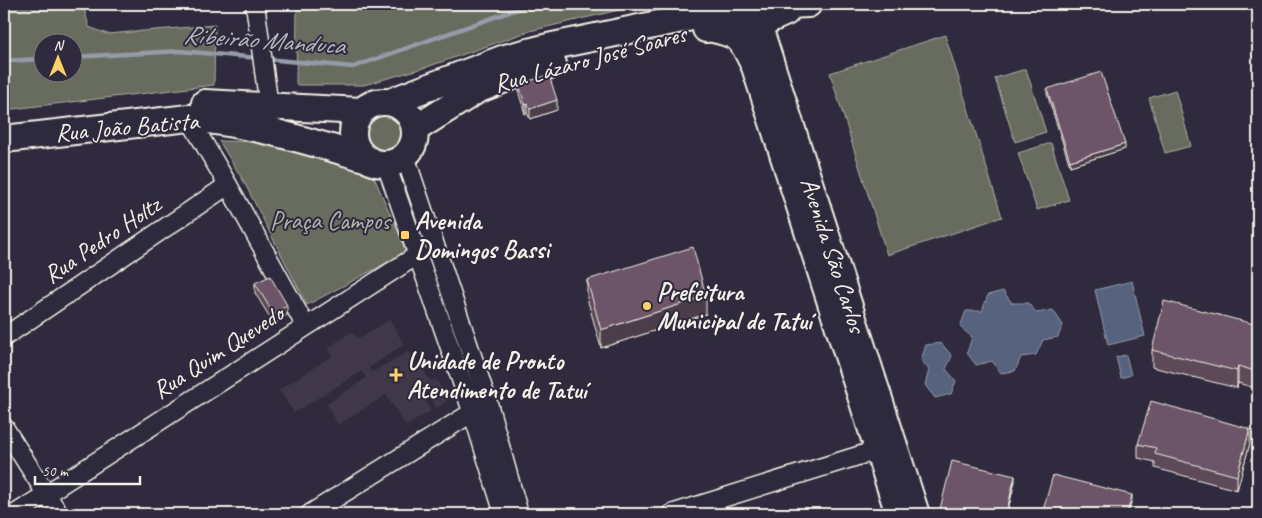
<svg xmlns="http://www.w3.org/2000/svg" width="1262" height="518" font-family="Caveat,sans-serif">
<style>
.built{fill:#41374a}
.green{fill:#676c5e;stroke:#aeaea3;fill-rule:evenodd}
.water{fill:#56627e;stroke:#959ba8}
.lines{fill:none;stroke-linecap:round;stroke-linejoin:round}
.stream{stroke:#959ba8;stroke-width:4.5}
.minor-casing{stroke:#f4f1e8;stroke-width:21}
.secondary-casing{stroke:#f4f1e8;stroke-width:28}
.primary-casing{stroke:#f4f1e8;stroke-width:30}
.minor{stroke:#2f2a3d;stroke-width:18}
.secondary{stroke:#2f2a3d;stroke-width:24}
.primary{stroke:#2f2a3d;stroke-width:26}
.wall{fill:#5d4959;stroke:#f4f1e8}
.shaded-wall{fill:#4c3c49;stroke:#f4f1e8}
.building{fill:#6c5568;stroke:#f4f1e8}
.poi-dot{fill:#ffd166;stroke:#2f2a3d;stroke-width:2}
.labels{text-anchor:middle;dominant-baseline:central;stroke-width:4;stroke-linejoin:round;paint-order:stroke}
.street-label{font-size:25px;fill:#f4f1e8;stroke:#2f2a3d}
.park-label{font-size:25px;fill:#b5b5aa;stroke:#2f2a3d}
.poi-label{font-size:25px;font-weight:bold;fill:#f4f1e8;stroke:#2f2a3d;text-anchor:start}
.water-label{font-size:26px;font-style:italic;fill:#b5b8be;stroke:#2f2a3d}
</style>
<rect width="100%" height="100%" fill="#2f2a3d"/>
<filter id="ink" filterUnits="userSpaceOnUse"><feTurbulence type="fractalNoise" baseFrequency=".02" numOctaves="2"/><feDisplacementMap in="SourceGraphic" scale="10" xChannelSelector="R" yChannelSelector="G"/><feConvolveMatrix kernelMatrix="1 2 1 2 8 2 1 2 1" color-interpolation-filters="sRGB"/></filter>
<g filter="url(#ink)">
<path class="built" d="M390,320l14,24 -35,24 3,4 36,-20 12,17 3,-1 7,13 6,-2 6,9 -3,2 8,11 -10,7 -10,-16 -4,3 8,16 -25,15 -20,-31 -48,30 -11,-21 39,-26 -4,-7 -68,42 -15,-23 53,-34 -4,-8 23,-16 8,6z"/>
<path class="green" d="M4,4h79l6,23 18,7 108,-9 -1,60 -210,25zM72,42v30h-30v-30z
M307,4h350l-38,6 -89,21 -103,36 -63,18h-68l1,-76z
M945,35l57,182 -115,38 -57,-182z
M1026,69l20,63 -31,10 -20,-64z
M1175,90l16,56 -26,7 -16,-55z
M362 134a21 21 0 1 1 42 0a21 21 0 1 1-42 0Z
M219,141l50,1 43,6 61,27 34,77 -100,53 -63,-123z
M1051,143l18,57 -32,10 -19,-57z"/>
<path class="water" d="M1132,281l13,55 -37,9 -13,-55z
M1003,291l9,12h16l9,10 16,-3 10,15 -5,12 -15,3 -7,15 -15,2 -6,14 -14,2 -9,-12 -16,4 -9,-12 5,-16 -12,-10 6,-16h16l6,-16z
M941,343l11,13 -6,13 10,12 -5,13 -16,4 -10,-13 4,-15 -8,-10 5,-15z
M1126,355l5,20 -10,3 -5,-21z"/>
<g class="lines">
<path class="stream" d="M72,57l108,-6 78,7
M266,59l87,8 179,-63
M4,61l38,-2"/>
<g class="minor-casing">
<path id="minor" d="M255,4l14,103
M189,118l39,67 77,140
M405,156l83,247 31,111
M386,164l86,247 32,103
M4,337l224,-152
M4,427l55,87
M15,514l404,-260
M310,514l171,-107
M671,514l206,-64"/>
</g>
<g class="secondary-casing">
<path id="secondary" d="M746,12l13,12 158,490
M709,29c32,7 31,9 45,38l144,447"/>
</g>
<g class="primary-casing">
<path id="primary" d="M706,29l26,-5 14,3 13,-3 27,-12
M353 133a31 31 0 1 1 62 0a31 31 0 1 1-62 0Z
M390,102l115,-44 43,-11 187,-39 73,-4
M205,103l157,8
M415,129l62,-39 38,-15 38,-11
M4,139l185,-21c61,5 118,23 176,40"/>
</g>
<use href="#minor" class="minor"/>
<use href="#secondary" class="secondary"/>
<use href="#primary" class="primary"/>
</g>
<path class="wall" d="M519,84l38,26 -27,9 -3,-6 -2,1 -6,-20z
M1047,89l78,60 -55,17 -23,-72z
M587,280l119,34 -105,34 -14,-50z
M255,283l32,32 -13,9 -19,-31z
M1258,325v64l-20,-6 -1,5 -85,-21v-17z
M1250,443l-13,47 -82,-22v-6l-17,-4v-14z
M1015,481l-8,33h-67v-5z"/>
<path class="shaded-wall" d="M557,100v10l-27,9v-10z
M527,104v9l-2,1v-9z
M1125,144v5l-55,17v-5z
M706,296v18l-105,34v-18z
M287,305v10l-13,9v-9z
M1238,366v17l-1,5v-17z
M1250,429v14l-13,47v-14z
M1015,476v5l-8,33h-1z
M1132,495v5l-4,14h-1z"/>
<path class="building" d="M1101,72l24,72 -55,17 -23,-72z
M549,75l8,25 -27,9 -3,-5 -2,1 -6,-21z
M693,247l13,49 -105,34 -14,-50z
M270,276l17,29 -13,10 -19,-32z
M1164,301l94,24v47l-20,-6 -1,5 -85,-21z
M1151,401l99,28 -13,47 -82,-22 1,-6 -18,-4z
M952,461l63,15 -9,38h-45l-21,-5z
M1053,475l79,20 -5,19h-85z"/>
</g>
<g class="poi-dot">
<rect x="400" y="230" width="10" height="10" rx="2.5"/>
<circle cx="647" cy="306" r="5"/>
<path d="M393.5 367.5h5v5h5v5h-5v5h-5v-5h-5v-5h5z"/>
</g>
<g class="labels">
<g class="street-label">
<text transform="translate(590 59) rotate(-15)">Rua Lázaro José Soares</text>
<text transform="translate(127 127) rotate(-5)">Rua João Batista</text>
<text transform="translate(102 240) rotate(-34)">Rua Pedro Holtz</text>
<text transform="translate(833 255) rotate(72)">Avenida São Carlos</text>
<text transform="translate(218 352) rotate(-33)">Rua Quim Quevedo</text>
</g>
<g class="park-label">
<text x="330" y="221">Praça Campos</text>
</g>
<g class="poi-label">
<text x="415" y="221">Avenida<tspan x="415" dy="29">Domingos Bassi</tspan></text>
<text x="657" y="292">Prefeitura<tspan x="657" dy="29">Municipal de Tatuí</tspan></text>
<text x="407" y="361">Unidade de Pronto<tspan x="407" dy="29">Atendimento de Tatuí</tspan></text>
</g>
<g class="water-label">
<text transform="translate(264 40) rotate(4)">Ribeirão Manduca</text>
</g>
</g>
<rect width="1262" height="518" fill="none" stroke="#2f2a3d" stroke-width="20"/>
<rect x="10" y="10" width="1242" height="498" fill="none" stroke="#f4f1e8" stroke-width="2" filter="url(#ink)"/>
<g transform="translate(58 58)"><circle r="24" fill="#2f2a3d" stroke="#7e7a81"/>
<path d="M0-4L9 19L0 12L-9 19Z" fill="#ffd166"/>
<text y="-8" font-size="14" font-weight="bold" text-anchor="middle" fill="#f4f1e8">N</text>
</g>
<path d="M35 476v8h105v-8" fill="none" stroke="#f4f1e8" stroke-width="2.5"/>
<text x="42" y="476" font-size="15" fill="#f4f1e8" stroke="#2f2a3d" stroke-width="4" paint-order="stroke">50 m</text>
</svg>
